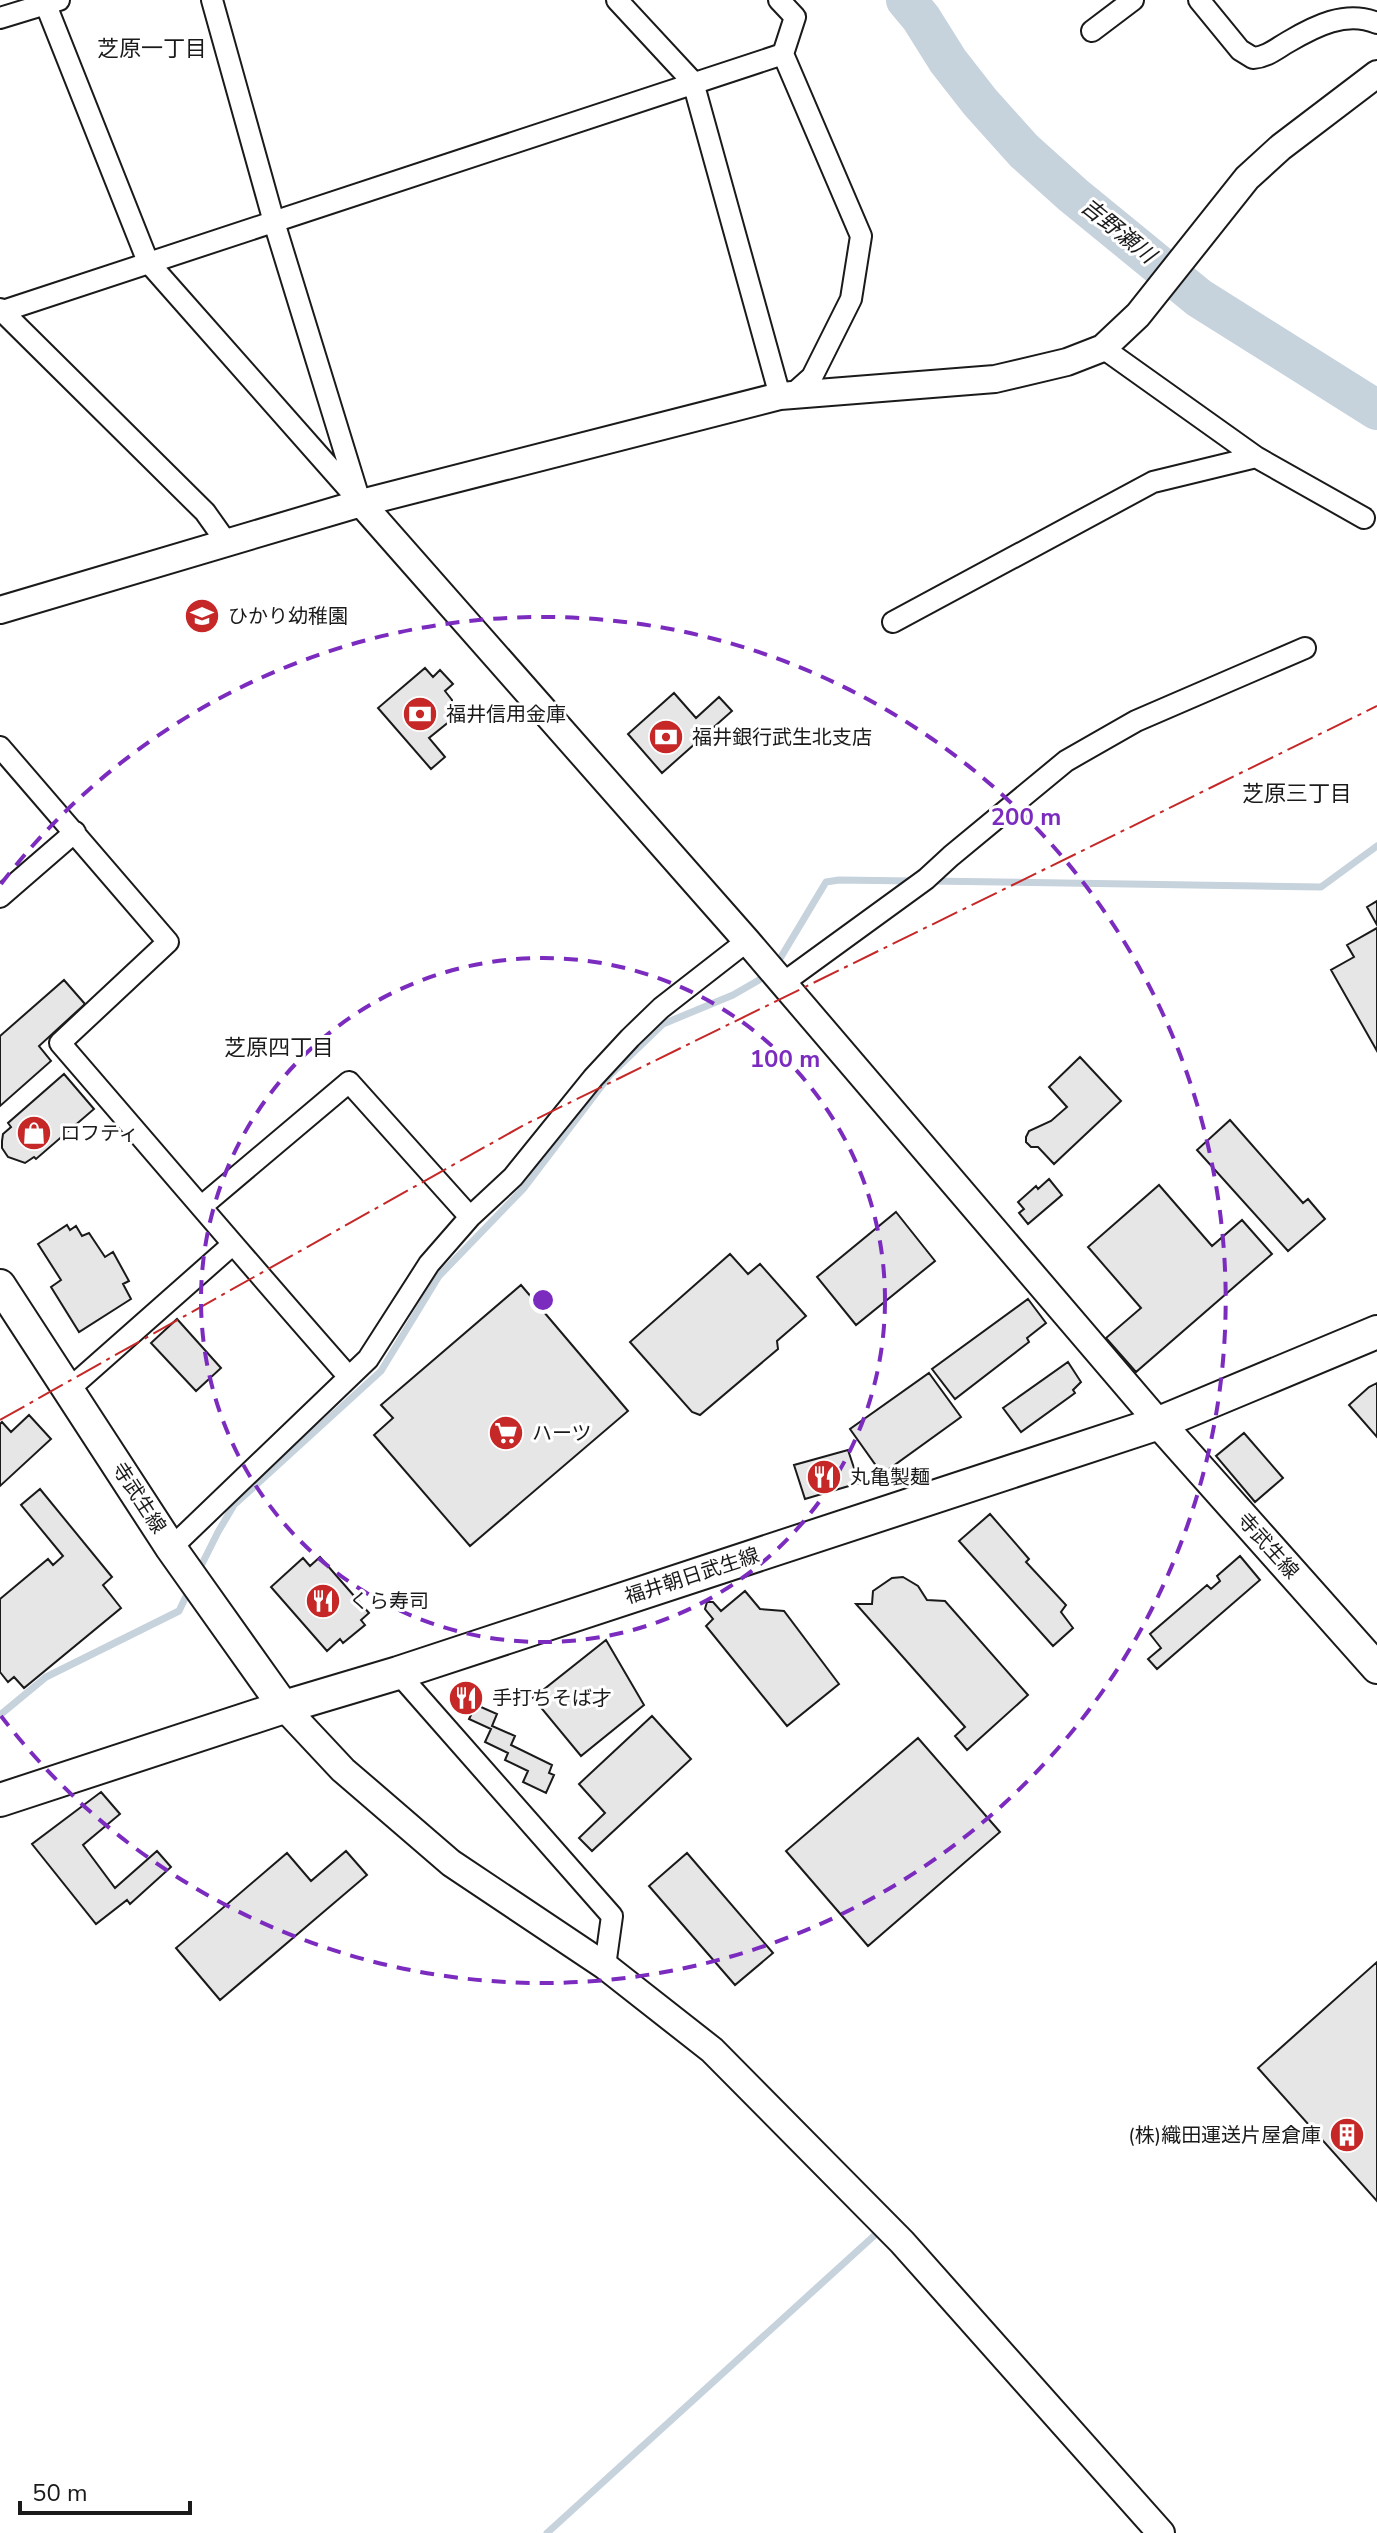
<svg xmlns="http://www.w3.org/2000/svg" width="1377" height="2533" font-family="'Nunito Sans','Noto Sans JP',sans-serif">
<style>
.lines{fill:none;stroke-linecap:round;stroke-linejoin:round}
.stream{stroke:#c6d2dc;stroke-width:7}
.river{stroke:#c6d2dc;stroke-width:40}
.building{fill:#e6e6e6;stroke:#1a1a1a;stroke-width:2}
.minor-casing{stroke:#1a1a1a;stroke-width:24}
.tertiary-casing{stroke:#1a1a1a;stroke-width:30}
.secondary-casing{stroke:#1a1a1a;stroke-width:34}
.primary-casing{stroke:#1a1a1a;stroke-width:36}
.minor{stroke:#fff;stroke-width:20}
.tertiary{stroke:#fff;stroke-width:26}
.secondary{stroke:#fff;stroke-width:30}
.primary{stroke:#fff;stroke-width:32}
.power{stroke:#c62828;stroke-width:2;stroke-dasharray:28 6 4 6;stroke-linecap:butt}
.ring{fill:none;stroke:#7b2cbf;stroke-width:4;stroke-dasharray:14 10}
.labels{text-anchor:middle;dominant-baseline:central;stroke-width:6;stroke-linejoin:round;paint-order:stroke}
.poi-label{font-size:20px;fill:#1a1a1a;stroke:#fff;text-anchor:start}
.street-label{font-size:20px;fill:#1a1a1a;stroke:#fff}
.neighbourhood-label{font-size:22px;fill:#1a1a1a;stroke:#fff}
.water-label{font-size:22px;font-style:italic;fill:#1a1a1a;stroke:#fff}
.centre{fill:#7b2cbf;stroke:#fff;stroke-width:4}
.ring-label{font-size:24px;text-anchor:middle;font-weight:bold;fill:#7b2cbf;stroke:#fff;stroke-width:6;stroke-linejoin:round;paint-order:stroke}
</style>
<rect width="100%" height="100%" fill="#fff"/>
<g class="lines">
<path class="stream" d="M929,881l392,6 56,-41
M774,964l7,-7 45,-75 13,-2 73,1
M198,1572l20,-40 16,-27 147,-134 58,-95 85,-88 86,-113 53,-51 70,-29 26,-15 7,-7
M0,1715l46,-38 133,-66 10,-21
M547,2533l329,-299 -2,-6"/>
<path class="river" d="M906,0l15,18 27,43 32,41 44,49 49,44 126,103 178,112"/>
</g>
<path class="building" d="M425,668l8,9 7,-7 13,14 -8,7 7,9 -2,21 -21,17 16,19 -14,12 -53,-61z
M674,693l22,25 23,-21 13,14 -70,62 -34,-39z
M1377,901v24l-10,-18z
M1377,928v123l-46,-81 23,-13 -7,-12z
M64,980l21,24 -46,42 12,15 -51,45v-70z
M1080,1057l41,44 -67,63 -16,-17h-7l-5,-5v-5l3,-6 22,-10 16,-14 -18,-20z
M64,1074l30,35 -58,50 -2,-2 -9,6 -17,-6 -6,-9v-7l1,-7 8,-7 -3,-4z
M1230,1120l73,83 5,-4 17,20 -37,32 -91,-101z
M1049,1179l13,16 -34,29 -9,-11 5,-4 -6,-7 18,-16 2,3z
M1159,1185l53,61 30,-26 30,34 -136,118 -30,-34 35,-30 -53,-61z
M896,1212l39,49 -79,64 -39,-48z
M67,1225l3,5 6,-4 6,10 7,-3 16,24 8,-5 16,29 -6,3 8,15 -52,33 -28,-45 10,-7 -23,-36z
M730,1254l18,20 12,-10 46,52 -29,25 1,8 -78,66 -8,-3 -62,-70z
M521,1285l107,126 -158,135 -96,-111 19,-17 -12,-13z
M1028,1299l18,24 -19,15 2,4 -74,57 -23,-30z
M177,1319l44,49 -25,23 -45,-48z
M1068,1362l13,20 -8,8 2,3 -54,39 -18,-24z
M929,1373l32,44 -79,57 -32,-45z
M1377,1383v54l-28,-32 20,-18z
M29,1415l22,24 -51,47v-62l2,-2 9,10z
M1244,1433l39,45 -28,24 -39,-46z
M848,1450l11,33 -54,16 -11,-34z
M40,1489l72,88 -9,8 18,23 -97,80 -10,-11 -6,5 -8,-10v-73l48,-40 5,6 10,-9 -42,-51z
M990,1514l39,45 -3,3 40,43 -5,7 12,16 -20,18 -94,-105z
M1240,1556l20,24 -103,89 -9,-10 13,-11 -11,-14 57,-49 4,4 9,-8 -3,-5z
M320,1557l49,56 -8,7 4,5 -22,18 -3,-4 -13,12 -56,-64 32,-29 7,8z
M903,1577l15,9 9,14 18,1 83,94 -61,55 -12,-14 10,-9 -109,-123h16l1,-13 19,-13z
M745,1591l15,18 24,2 55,73 -52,42 -81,-100 7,-7 -8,-10 2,-7h6l8,9z
M606,1640l38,65 -63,51 -48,-58z
M458,1686l20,9 -4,9 23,10 -5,12 23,10 -4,9 41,20 -3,8 5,2 -8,18 -23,-11 5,-11 -23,-11 3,-7 -23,-11 6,-13 -22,-10 5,-10 -22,-9z
M652,1716l39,43 -99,92 -13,-13 26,-25 -26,-29z
M918,1738l82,94 -132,114 -82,-95z
M101,1792l19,22 -37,31 32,43 42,-37 14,16 -41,37 -3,-4 -31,24 -64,-80z
M346,1851l21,24 -147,125 -44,-52 111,-95 24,28z
M687,1853l86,100 -38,32 -86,-99z
M1377,1962v239l-119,-133z"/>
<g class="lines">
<g class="minor-casing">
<path id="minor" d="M44,0l104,262 213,241
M212,0l62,222 84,273
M617,0l76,82 87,314
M779,0l16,17 -12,37 78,182 -10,63 -39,78 -19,17
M1199,0l41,50 13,8c14,-1 23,-9 35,-16 27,-16 58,-32 89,-19
M0,18l59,-18
M1092,31l41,-31
M0,309l205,203 22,31
M0,312l783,-258
M1103,348l153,109 108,61
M893,622l260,-140 103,-25
M0,747l168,195 -108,101c96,111 191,223 289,334
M0,897l75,-65
M783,983l143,-104 25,-23 115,-95 70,-40 169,-73
M202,1206l147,-124 121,135
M68,1390l164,-145
M171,1548l197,-189 61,-95 41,-47 43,-40 80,-99 37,-40 31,-30 86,-67
M398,1673l214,243 -7,50"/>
</g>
<g class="tertiary-casing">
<path id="tertiary" d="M361,503l386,438 412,482
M0,610l361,-107 419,-107 215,-17 72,-17 36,-14 35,-33 109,-137 34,-31 96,-73
M284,1707l59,63 108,93 154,103 107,84 190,192 259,291"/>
</g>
<g class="secondary-casing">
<path id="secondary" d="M0,1285l171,263 113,159
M1159,1423l218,245"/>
</g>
<g class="primary-casing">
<path id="primary" d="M0,1800l284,-93 114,-34 761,-250 218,-91"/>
</g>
<use href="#minor" class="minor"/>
<use href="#tertiary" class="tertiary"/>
<use href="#secondary" class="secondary"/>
<use href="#primary" class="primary"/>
<path class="power" d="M0,1420l524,-295 853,-419"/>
</g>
<g class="ring">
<circle cx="543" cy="1300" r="342"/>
<path d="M1 884A683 683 0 1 1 1 1716"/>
</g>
<defs>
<g id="school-disc" transform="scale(1.8)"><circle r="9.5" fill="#c62828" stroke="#fff"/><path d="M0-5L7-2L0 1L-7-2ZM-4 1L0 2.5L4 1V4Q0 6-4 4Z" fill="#fff"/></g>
<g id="bank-disc" transform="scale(1.8)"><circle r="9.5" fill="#c62828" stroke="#fff"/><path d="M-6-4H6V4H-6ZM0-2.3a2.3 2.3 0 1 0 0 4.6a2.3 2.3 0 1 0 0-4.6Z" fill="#fff"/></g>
<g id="shop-disc" transform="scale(1.8)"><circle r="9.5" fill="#c62828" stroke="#fff"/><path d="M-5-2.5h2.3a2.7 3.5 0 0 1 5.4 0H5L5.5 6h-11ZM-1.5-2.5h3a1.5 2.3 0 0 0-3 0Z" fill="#fff"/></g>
<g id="supermarket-disc" transform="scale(1.8)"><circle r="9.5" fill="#c62828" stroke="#fff"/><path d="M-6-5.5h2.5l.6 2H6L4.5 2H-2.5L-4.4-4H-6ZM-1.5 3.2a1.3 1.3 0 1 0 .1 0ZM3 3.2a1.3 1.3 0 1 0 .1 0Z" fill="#fff"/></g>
<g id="restaurant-disc" transform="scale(1.8)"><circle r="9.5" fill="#c62828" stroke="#fff"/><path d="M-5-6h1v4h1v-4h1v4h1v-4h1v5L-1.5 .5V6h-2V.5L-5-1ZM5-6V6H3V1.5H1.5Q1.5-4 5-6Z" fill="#fff"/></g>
<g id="building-disc" transform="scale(1.8)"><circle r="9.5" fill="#c62828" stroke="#fff"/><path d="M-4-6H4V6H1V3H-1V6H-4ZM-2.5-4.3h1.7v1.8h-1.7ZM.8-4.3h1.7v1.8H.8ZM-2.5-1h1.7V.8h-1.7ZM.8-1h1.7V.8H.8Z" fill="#fff"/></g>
</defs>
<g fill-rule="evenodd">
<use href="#school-disc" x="202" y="616"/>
<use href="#bank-disc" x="420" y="714"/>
<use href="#bank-disc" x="666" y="737"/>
<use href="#shop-disc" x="34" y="1133"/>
<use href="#supermarket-disc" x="506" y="1433"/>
<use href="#restaurant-disc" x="824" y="1477"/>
<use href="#restaurant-disc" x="323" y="1601"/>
<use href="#restaurant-disc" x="466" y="1698"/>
<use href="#building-disc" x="1347" y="2135"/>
</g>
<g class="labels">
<g class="poi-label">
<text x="228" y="616">ひかり幼稚園</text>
<text x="446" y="714">福井信用金庫</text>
<text x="692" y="737">福井銀行武生北支店</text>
<text x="60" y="1133">ロフティ</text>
<text x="532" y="1433">ハーツ</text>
<text x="850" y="1477">丸亀製麺</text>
<text x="349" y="1601">くら寿司</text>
<text x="492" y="1698">手打ちそば才</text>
<text x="1321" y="2135" text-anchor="end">(株)織田運送片屋倉庫</text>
</g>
<g class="street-label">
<text transform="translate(139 1498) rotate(57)">寺武生線</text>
<text transform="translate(1268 1546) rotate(48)">寺武生線</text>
<text transform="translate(692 1576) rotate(-18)">福井朝日武生線</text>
</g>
<g class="neighbourhood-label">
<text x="152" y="49">芝原一丁目</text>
<text x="1297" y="794">芝原三丁目</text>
<text x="279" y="1048">芝原四丁目</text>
</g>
<g class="water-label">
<text transform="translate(1118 231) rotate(39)">吉野瀬川</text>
</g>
</g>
<circle cx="543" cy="1300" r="12" class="centre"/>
<g class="ring-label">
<text x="1026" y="825">200 m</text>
<text x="785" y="1067">100 m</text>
</g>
<path d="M20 2501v12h170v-12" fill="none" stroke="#1a1a1a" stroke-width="4"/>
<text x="32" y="2501" font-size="24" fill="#1a1a1a" stroke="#ffffff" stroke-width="6" paint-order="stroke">50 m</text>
</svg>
